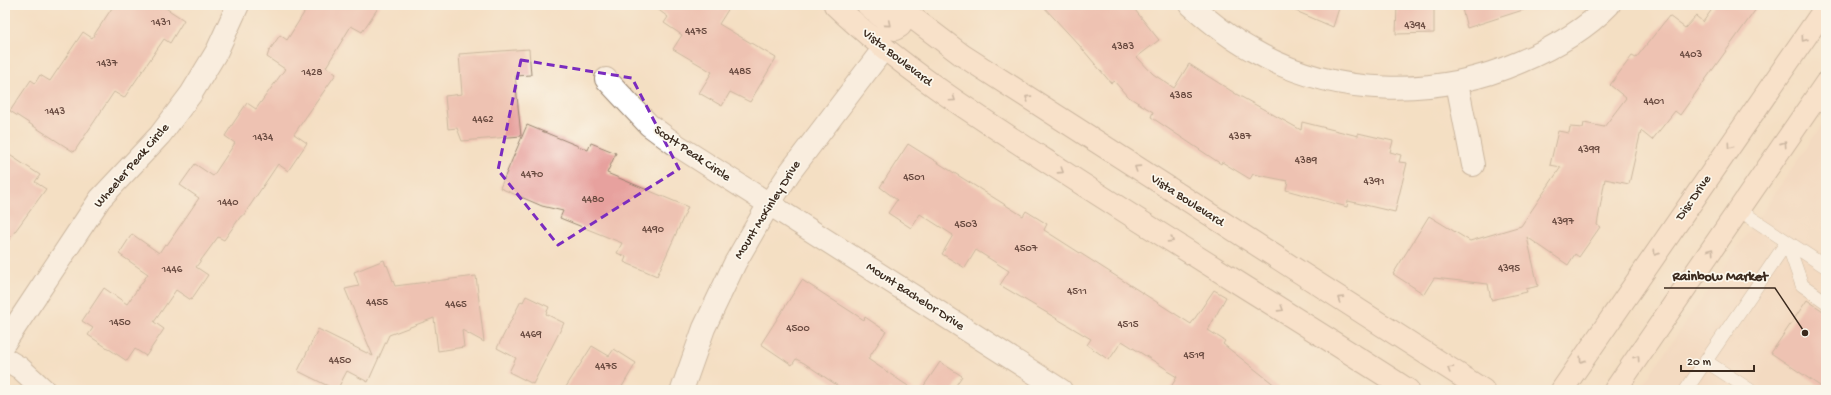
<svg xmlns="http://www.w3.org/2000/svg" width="1831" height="395" font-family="'Gochi Hand',sans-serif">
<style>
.built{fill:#f2d4be}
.building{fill:#e7a19e}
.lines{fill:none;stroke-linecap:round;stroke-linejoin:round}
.service-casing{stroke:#988470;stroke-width:14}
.minor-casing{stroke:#988470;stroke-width:24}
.secondary-casing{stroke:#988470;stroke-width:24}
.service{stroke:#fff;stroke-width:13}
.minor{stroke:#fff;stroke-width:22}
.secondary{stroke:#fde4d1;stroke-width:22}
.oneway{stroke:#9c8778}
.marked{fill:none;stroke:#7b2cbf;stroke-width:3;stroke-dasharray:8 5;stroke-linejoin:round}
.labels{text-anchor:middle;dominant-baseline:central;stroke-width:3.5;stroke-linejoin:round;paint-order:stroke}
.number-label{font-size:11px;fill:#66483e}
.street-label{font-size:13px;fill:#3b2a1e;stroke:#fbf7ec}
.leader{fill:none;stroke:#3b2a1e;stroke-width:1.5}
.callout-dot{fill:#3b2a1e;stroke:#fbf7ec;stroke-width:1.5}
.callout-label{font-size:14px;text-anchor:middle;font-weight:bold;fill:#3b2a1e;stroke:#fbf7ec;stroke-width:3.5;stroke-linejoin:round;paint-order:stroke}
</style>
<rect width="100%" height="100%" fill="#fbf7ec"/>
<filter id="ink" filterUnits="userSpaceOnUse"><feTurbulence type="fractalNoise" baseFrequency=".025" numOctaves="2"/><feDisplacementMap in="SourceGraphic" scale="8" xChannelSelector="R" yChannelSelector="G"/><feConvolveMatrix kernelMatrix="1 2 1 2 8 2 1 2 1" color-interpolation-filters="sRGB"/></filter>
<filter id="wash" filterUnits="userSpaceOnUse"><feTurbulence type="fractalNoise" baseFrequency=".012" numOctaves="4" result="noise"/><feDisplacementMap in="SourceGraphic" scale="16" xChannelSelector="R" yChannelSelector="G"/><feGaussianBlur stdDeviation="0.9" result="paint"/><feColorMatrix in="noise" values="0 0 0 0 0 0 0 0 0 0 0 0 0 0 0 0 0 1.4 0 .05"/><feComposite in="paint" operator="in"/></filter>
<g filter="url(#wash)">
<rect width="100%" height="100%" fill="#f4dfc3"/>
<path class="built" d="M1826,119v271h-187z"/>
<g id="blocks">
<path class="building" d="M114,5h47l23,15 -14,23 -6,-4 -40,59 -10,-6 -40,60 -64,-41 21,-31 4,3 5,-8 10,6 33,-49 9,6z
M309,5h71l-18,27 -11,-6 -25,41 10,7 -42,60 13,9 -19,28 -10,-7 -35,52h-2l-17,24 -6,-3 -22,30 12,8 -17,25 -15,-10 -22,32 10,7 -18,27 -11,-7 -8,12 -39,-26 5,-7 -11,-7 22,-33 23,16 21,-30 -29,-20 13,-20 27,19 6,-9 2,1 32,-47 -19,-13 15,-21 18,12 22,-33 -10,-7 9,-14 13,-19 9,6 29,-40 -18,-12 2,-6 11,-16 7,5z
M652,5h79l-12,19 57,34 -26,44 -20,-10 -8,14 -23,-13 13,-21 -39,-23 9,-14 -18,-12 4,-6z
M1042,5h89l28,35 -22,17 16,17 21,14 15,-24 47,30 65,36 1,-8 56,14v-3l35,8 -3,11 11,3 -2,7 8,1 -12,49 -47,-11 -1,6 -61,-17 2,-9 -35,-7 -3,5 -28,-17 -1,2 -70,-47 2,-5 -26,-16 -13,-15 -3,2 -32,-38z
M1282,5h58l-7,22z
M1397,5h37v28l-38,1z
M1461,5h64l1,4 -59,19z
M1715,5h44l-79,110 -5,-4 -23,29 -11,-9 -12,53 -24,-5 -8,46 3,2 -21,30 -4,-3 -7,11 -41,-28 11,49 -12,3 1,3 -36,8 -3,-16 -54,-6 -10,16 -31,-20 36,-58 41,25 51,-15 40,-59 -11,-2 8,-34 11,2 1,-6 13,1 1,-5 20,4 22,-29 -16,-13 22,-29 4,2 33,-42 16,12 11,-12 7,6z
M529,49l2,26 -16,1 6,60 -59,5 -5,-13 -9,1 -3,-33 17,-2 -3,-40z
M527,125l61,25 3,-7 25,10 -9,20 81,34 -31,69 -33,-14 2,-5 -9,-4 5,-10 -62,-25 3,-7 -21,-5 -42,-18z
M908,144l115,72 3,-5 21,13 -3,6 147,94 23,-34 12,7 -18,33 17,11 -2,3 58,46h-112l8,-13 -10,-6 1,-1 -46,-29 -13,19 -22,-15 4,-6 -91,-54 9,-14 -33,-21 -11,18 -23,-14 11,-19 -33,-21 -9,14 -23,-15 9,-13 -17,-13z
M5,152l35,23 -5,7 11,7 -41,56z
M384,260l2,6 1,-1 8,21 81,-10 8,66 -22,-12 2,17 -26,4 -4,-33 -45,17 -21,47 -21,-11 -10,19h-1l-38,-19 20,-42 55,27 -28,-67 14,-3 -5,-14z
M802,280l62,40 1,-3 21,14 -18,28 46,31h-70l-40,-27 -8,-4 -4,6 -31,-21z
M526,296l23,11 -3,7 18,9 -31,61 -24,-12 7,-14 -19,-10 24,-47 2,1z
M1807,300l19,13v77l-55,-37z
M592,346l17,10 5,-7 22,14 -16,27h-56z
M940,362l22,14 -9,14h-32z"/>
</g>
</g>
<g filter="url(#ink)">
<use href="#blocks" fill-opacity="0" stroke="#988470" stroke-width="1"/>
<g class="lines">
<g class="service-casing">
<path id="service" d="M1739,210l87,57
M1787,242l15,43 24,17
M1707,362l43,28
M1686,390l101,-148"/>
</g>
<g class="minor-casing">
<path id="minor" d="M1191,5c19,17 39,33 61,45 81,47 183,49 268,12 31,-13 65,-32 89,-57
M606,79l43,46 26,19 386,246
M1457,83l16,82
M5,342l95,-143 60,-64 31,-41 26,-43 21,-46
M5,359l15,9 24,22
M682,390l22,-62 31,-65 34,-59 21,-32 94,-124"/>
</g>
<g class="secondary-casing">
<path id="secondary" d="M835,5c68,65 148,115 227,166 114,74 231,145 346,219
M868,5l27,24 5,-3 8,-11
M896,5l66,50 521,335
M1562,390l264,-383
M1615,390l211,-307"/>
</g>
<use href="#service" class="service"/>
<use href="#minor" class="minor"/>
<use href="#secondary" class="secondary"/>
</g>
<defs><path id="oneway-chevron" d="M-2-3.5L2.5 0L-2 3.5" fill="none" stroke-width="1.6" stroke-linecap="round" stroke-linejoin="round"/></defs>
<g class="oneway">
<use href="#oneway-chevron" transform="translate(888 24) rotate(40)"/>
<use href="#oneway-chevron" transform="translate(1804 39) rotate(125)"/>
<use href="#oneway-chevron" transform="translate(1028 98) rotate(-147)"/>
<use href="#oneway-chevron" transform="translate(953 99) rotate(34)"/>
<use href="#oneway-chevron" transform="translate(1784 144) rotate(-55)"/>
<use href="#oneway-chevron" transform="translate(1730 146) rotate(125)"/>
<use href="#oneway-chevron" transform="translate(1137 168) rotate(-147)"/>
<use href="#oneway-chevron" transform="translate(1061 171) rotate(33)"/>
<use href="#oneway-chevron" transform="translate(1171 240) rotate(32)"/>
<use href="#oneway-chevron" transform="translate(1711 251) rotate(-55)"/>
<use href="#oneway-chevron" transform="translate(1656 253) rotate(125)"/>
<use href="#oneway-chevron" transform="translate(1340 299) rotate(-147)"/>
<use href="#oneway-chevron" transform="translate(1281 309) rotate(32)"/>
<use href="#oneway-chevron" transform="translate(1637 358) rotate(-55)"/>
<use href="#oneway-chevron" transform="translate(1582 360) rotate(125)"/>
<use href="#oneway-chevron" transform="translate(1450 369) rotate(-148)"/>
</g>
</g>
<path d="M0 0H1831V395H0ZM521,60l111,18 47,91 -121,76 -60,-75z" fill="#f4dfc3" fill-opacity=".55" fill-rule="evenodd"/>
<path class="marked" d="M521,60l111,18 47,91 -121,76 -60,-75z"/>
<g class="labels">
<g class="number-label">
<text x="161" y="23">1431</text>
<text x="1415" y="26">4394</text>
<text x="696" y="32">4475</text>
<text x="1123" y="47">4383</text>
<text x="1691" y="55">4403</text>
<text x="107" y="64">1437</text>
<text x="740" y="72">4485</text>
<text x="312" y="73">1428</text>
<text x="1181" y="96">4385</text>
<text x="1654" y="102">4401</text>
<text x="55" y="112">1443</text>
<text x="483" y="120">4462</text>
<text x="1240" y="137">4387</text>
<text x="263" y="138">1434</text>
<text x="1589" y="150">4399</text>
<text x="1306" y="161">4389</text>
<text x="532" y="175">4470</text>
<text x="914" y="178">4501</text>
<text x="1374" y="182">4391</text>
<text x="593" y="200">4480</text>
<text x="228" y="203">1440</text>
<text x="1563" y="222">4397</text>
<text x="966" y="225">4503</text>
<text x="653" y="230">4490</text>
<text x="1026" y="249">4507</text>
<text x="1509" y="269">4395</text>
<text x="172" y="270">1446</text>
<text x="1077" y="292">4511</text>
<text x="377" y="303">4455</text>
<text x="456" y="305">4465</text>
<text x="120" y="323">1450</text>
<text x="1128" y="325">4515</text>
<text x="798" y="329">4500</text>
<text x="531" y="335">4469</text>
<text x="1194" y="356">4519</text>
<text x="340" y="361">4450</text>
<text x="606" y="367">4475</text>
</g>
<g class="street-label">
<text transform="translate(897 58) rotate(38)">Vista Boulevard</text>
<text transform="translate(692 154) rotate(34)">Scott Peak Circle</text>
<text transform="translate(132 166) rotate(-49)">Wheeler Peak Circle</text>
<text transform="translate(1694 198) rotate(-55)">Disc Drive</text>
<text transform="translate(1187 201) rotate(33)">Vista Boulevard</text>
<text transform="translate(768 210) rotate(-58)">Mount McKinley Drive</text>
<text transform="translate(915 297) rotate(33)">Mount Bachelor Drive</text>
</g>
</g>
<path class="leader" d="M1805 333L1775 288H1664"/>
<circle class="callout-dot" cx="1805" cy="333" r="4"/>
<g class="callout-label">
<text x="1720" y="280">Rainbow Market</text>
</g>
<rect width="1831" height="395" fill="none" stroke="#fbf7ec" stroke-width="20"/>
<path d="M1681 365v6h73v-6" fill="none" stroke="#3b2a1e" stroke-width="2"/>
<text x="1687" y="365" font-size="12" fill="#3b2a1e" stroke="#fbf7ec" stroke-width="3" paint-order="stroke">20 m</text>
</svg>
